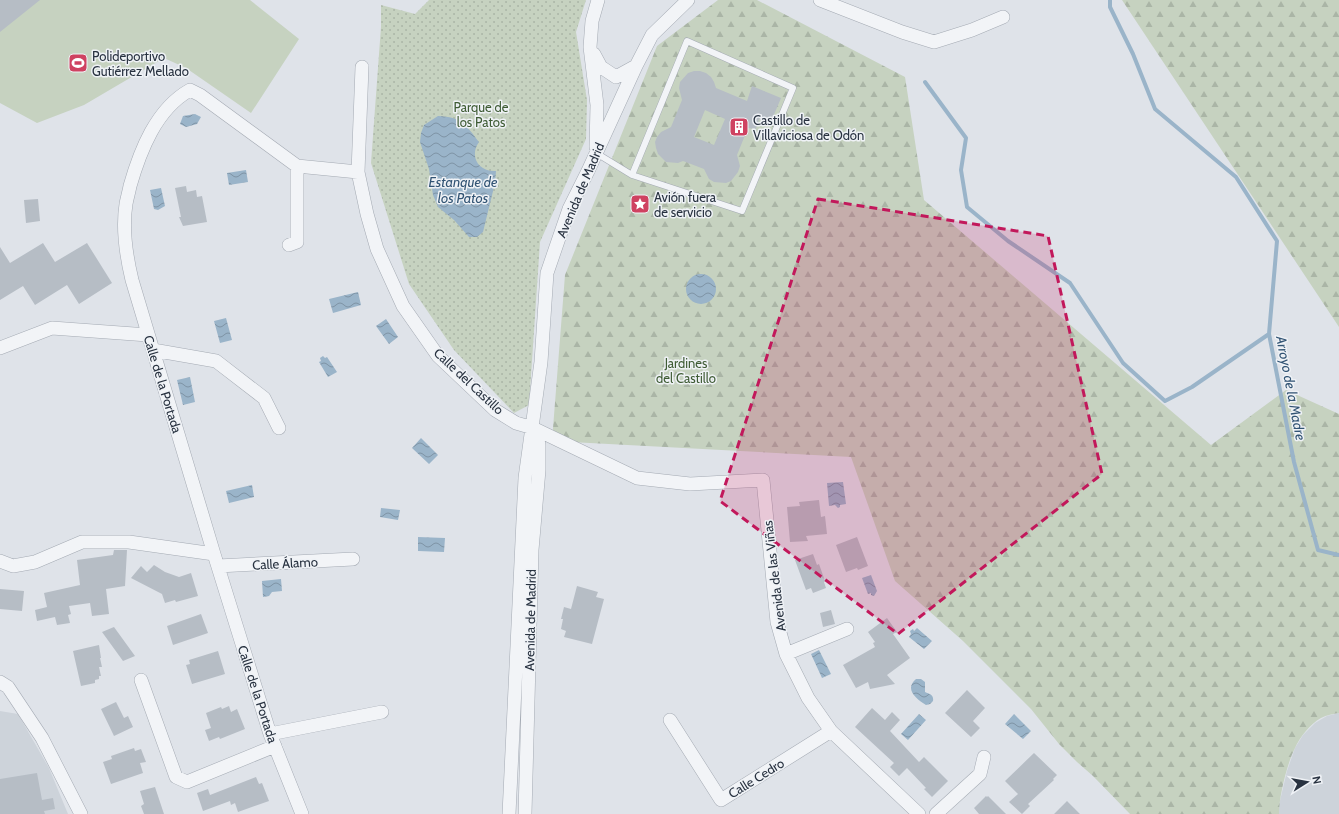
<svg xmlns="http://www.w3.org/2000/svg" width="1339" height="814" font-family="Cabin,sans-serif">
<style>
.built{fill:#cdd3da}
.grass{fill:url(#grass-dots)}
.forest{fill:url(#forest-firs)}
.park{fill:#c6d2c0}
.water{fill:url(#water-waves)}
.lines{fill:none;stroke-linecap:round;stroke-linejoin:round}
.stream{stroke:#9ab4c9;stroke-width:4}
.building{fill:#b6bdc5;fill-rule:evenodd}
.lane-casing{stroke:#a4aab3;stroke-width:7}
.street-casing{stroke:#a4aab3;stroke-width:14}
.lane{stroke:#f2f4f7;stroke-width:6}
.street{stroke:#f2f4f7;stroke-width:13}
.marked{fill:#c2185b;fill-opacity:0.2;stroke:#c2185b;stroke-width:3;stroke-dasharray:8 5;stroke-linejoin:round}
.labels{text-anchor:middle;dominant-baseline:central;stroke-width:3;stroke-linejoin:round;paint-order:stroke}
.poi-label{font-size:13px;fill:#283240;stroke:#eff2f6;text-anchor:start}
.park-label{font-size:13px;fill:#3f5c35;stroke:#eff2f6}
.street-label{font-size:13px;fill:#283240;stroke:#eff2f6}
.water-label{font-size:14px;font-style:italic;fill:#325474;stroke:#eff2f6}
</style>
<defs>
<pattern id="grass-dots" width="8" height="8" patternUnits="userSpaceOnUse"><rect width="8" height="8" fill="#c6d2c0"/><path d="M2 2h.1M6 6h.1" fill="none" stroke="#aab5a6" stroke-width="1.8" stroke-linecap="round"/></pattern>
<pattern id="forest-firs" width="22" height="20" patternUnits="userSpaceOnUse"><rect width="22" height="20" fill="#c6d2c0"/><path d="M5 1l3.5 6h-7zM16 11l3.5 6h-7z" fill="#aab5a6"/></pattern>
<pattern id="water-waves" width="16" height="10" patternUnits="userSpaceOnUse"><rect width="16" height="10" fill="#9ab4c9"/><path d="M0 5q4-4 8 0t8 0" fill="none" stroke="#7e93a5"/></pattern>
</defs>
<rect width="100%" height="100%" fill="#dfe3e9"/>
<path class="built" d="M0,711l18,3 31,54 19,46h-68z
M1339,713v101h-60v-9l8,-34 8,-23 8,-13 12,-12 12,-7z"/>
<path class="grass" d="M429,0h157l-10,32 11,68 -1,39 -46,103 -11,163 -15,8 -60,-63 -45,-66 -38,-121 10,-136v-22l34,9z"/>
<path class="forest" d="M718,0h39l148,77 19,123 287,245 75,-55 53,24v299c-6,1 -12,2 -18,5 -11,6 -21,19 -26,30 -8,16 -16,48 -16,66h-149l-37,-38 -16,-14 -18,-18 -28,-35 -68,-68 -68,-60 -44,-124 -299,-16 13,-166 92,-229z
M1122,0h217v327z"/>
<path class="park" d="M0,0h250l49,39 -48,74 -65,-45 -22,-10 -80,47 -47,18 -37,-20z"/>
<path class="water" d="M195,114l6,3 -4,7 -11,3 -6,-3 3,-8z
M438,116c24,1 28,9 41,26 -10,14 -1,30 17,29l-1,12 -12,49 -6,5h-8l-15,-17 -16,-13 -5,-12 -4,-26 -9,-27 1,-9 3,-8z
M246,170l2,12 -19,3 -2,-12z
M161,188l4,18 -7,4 -4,-1 -4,-19z
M686 289a15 15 0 1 1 30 0a15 15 0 1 1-30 0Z
M358,292l3,13 -28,8 -4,-14z
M226,318l6,22 -12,3 -6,-22z
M386,319l12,18 -9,7 -13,-18z
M323,356l2,2 2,-1 10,15 -9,5 -9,-15 2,-1 -1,-3z
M190,377l5,25 -12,3 -6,-25z
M421,438l17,17 -9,9 -17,-16z
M843,482l3,22 -6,1v2l-2,1 -3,-3 -6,1 -2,-23z
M252,485l2,12 -25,6 -3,-12z
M381,508l19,2 -2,10 -18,-3z
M418,537l27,1 -1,14 -26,-1z
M871,575l6,16 -3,5 -3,-1v-2l-3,1 -6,-16z
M281,579l1,12 -10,1 -3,4 -6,1 -1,-16z
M917,628l15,13 -8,8 -15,-12 2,-3 -1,-3 3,-2 1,2z
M819,650l12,24 -9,4 -11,-24z
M916,679h5l4,3v10c5,2 9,3 8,9l-3,3 -4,1c-10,-6 -22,-16 -10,-26z
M919,714l7,6 -18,20 -7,-6z
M1014,714l17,17 -8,8 -18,-15z"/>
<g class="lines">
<path class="stream" d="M1110,0v7l23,47 22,55 81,68 41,64 -8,93 25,128 24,88 21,5
M925,82l41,56 -5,32 6,37 41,34 62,42 53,80 42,38 27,-14 77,-53"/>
</g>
<path class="building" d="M0,0h40l-40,32z
M694,71h6l6,2 5,4 3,5 2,6 31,13 5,-15 29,12 -11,26 -11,-5 -3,10 -8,-1 -11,27 3,11 -2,6 -7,9 -5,2 -12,-1 -5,-3 -5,-10 -21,-8 -5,2 -12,-1 -8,-8 -2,-6 -1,-6 2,-5 4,-5 10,-5 11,-27 -3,-12 1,-6 8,-9zM705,110l20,9 -11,26 -20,-8z
M186,186l1,6 9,-2 1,7 5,-1 5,26 -24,4 -4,-9h2l-6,-29z
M38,199l2,22 -14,2 -2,-23z
M43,243l12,19 32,-19 25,40 -33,21 -12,-19 -32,20 -12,-19 -23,14v-53l10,16z
M819,500l2,17 4,-1 2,18 -21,2 2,5 -18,1 -3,-35 13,-1 -1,-4z
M857,537l11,29 -10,4 -1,-2 -11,4 -10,-27z
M114,550h13l-2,36 -19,3 3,25 -17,2 -2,-13 -21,3 2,8 -3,1 2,8 -13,2 -2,-8 -18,4 -2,-11 12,-3 -3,-14 36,-8 -3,-25 36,-5z
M813,554l4,11 2,-1 6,17 -1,1 2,6 -13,5 -2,-5 -5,2 -11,-30z
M154,565l11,7 14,5 12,-4 7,23 -22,6 -1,-2 -10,3 -3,-9 -31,-16 10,-12 6,6z
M577,586l21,6 -2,5 8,2 -12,45 -28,-7 2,-6 -5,-2 2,-10h-2l3,-12 7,2z
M0,589l24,2 -2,20 -22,-2z
M831,610l4,14 -12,3 -3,-14z
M201,614l7,19 -35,12 -6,-19z
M887,618l10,14 -4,2 17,24 -23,17 8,9 -25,5 -2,-7 -12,6 -13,-23 32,-18 -2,-4 2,-1 -7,-10z
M114,627l21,29 -12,5 -21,-29z
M99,645l2,13h-1l2,9h-3l2,9h-2v3l-4,1v3l-14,3 -8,-35z
M218,651l7,23 -33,10 -6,-19 4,-1 -1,-4z
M967,690l18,18 -12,13 7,7 -9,9 -26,-24z
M116,702l8,16 4,-2 5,11 -19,9 -13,-27z
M229,706l2,6 6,-3 8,20 -25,10 -1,-2 -10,4 -4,-11 6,-2 -5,-15 15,-6 1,2z
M872,708l13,12 7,-8 8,8 -10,11 29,31 5,-5 24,24 -16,16 -8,-8 2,-1 -19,-20 -8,8 -9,-9 4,-4 -39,-36z
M134,748l1,3 6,-2 5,13 -6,1 3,10 -32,11 -8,-22 9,-3 -1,-3z
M1034,753l23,22 -4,4 1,1 -26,24 2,2 -8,8 -13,-12 9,-8 -13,-13z
M37,773l5,27 11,-2 2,11 -11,2 1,3h-45v-35z
M256,777l3,7 3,-1 7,18 -31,11 -3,-9 -4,2 -1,-4 -27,10 -6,-18 11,-4 2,6z
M155,787l9,27h-20l-3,-8 3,-2 -4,-13z
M986,796l1,1 1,-1 18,18h-27l-5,-6z
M1067,801l13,13h-26z"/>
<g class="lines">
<g class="lane-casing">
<path id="lane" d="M596,153l36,22 110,36 51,-123 -106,-47 -55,134"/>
</g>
<g class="street-casing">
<path id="street" d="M820,0l82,32 32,10 38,-12 31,-13
M594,54l7,13 15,10 20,-11
M362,67l-4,105 9,42 10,35 26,57 35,50 57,54 21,13 17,5 104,50 53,6 73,-4 14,142 9,32 22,44 23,33 88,83
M596,147l1,-42 -7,-58 2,-26 6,-21
M289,245l8,-3v-76
M0,348l52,-20 96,7
M153,350l63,11 48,37 15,30
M0,561l13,5 22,-4 47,-20h47l85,12
M218,566l135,-7
M786,654l61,-25
M141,680l35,97 11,5 88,-36
M0,682l8,5 34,51 39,76
M670,720l51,80 110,-69
M270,734l112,-22
M302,814l-32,-80 -56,-180 -82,-274c-6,-25 -10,-51 -6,-76 1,-6 3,-12 4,-18 10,-35 26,-77 60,-96l10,5 97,71 61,6
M509,814l16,-336 16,-116 6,-89 22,-64 19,-38 48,-105 16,-31 36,-35
M525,814l7,-264 7,-80v-25l-2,-9 -4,-8
M936,814l44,-40 4,-17"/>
</g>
<use href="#lane" class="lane"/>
<use href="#street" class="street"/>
</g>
<path class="marked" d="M818,199l230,37 54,238 -204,160 -178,-133z"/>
<defs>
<g id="stadium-square" transform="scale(1)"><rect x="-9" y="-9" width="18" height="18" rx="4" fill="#cf4261" stroke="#eff2f6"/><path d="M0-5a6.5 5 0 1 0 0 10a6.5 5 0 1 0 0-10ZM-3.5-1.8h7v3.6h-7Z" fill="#fff"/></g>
<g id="building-square" transform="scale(1)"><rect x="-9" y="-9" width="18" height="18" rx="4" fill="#cf4261" stroke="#eff2f6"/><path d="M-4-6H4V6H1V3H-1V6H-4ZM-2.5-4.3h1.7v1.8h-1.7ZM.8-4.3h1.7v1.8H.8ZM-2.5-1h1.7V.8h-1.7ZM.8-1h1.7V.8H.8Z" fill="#fff"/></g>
<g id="sight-square" transform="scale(1)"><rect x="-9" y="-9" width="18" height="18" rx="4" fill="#cf4261" stroke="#eff2f6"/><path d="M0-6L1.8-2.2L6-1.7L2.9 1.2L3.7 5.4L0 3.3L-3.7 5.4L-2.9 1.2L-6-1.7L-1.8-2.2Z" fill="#fff"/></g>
</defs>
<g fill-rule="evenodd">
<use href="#stadium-square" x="78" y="63"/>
<use href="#building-square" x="739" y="127"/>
<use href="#sight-square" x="640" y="204"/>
</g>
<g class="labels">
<g class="poi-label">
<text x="92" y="56">Polideportivo<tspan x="92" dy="15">Gutiérrez Mellado</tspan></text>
<text x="753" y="120">Castillo de<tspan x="753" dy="15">Villaviciosa de Odón</tspan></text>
<text x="654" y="197">Avión fuera<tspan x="654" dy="15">de servicio</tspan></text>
</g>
<g class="park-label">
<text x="481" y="107">Parque de<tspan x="481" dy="15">los Patos</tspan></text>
<text x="686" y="363">Jardines<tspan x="686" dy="15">del Castillo</tspan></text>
</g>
<g class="street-label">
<text transform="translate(580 190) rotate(-67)">Avenida de Madrid</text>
<text transform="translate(469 381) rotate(43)">Calle del Castillo</text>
<text transform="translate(163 384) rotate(73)">Calle de la Portada</text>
<text transform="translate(285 563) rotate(-3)">Calle Álamo</text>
<text transform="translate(774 576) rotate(-97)">Avenida de las Viñas</text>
<text transform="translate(530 620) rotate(-89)">Avenida de Madrid</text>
<text transform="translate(258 694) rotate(72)">Calle de la Portada</text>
<text transform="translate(756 778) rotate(-32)">Calle Cedro</text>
</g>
<g class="water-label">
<text x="463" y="182">Estanque de<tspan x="463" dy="16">los Patos</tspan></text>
<text transform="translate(1291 388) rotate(79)">Arroyo de la Madre</text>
</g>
</g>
<g transform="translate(1307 782) rotate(79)" stroke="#eff2f6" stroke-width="3" paint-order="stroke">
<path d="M0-3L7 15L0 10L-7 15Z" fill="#283240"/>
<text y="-6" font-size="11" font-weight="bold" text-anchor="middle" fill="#283240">N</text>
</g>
</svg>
